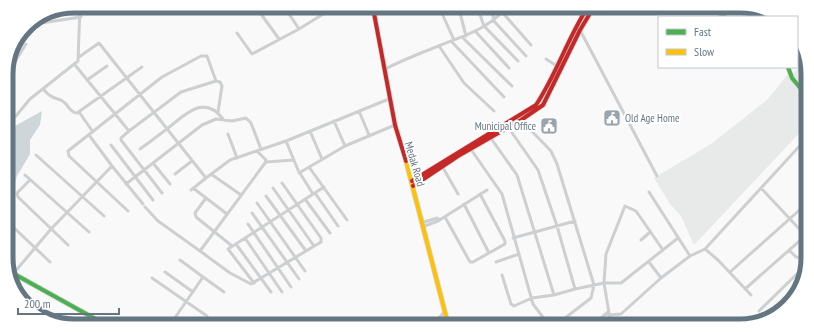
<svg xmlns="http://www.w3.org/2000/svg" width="814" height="332" font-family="'PT Sans Narrow',sans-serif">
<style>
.built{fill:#e8e9e9}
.water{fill:#ced6d9}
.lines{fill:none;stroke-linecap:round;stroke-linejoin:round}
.fast-casing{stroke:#d5d6d7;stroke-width:5.5}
.slow-casing{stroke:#d5d6d7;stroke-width:5.5}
.jam-casing{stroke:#d5d6d7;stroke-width:5.5}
.street{stroke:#cecfd0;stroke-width:3}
.fast{stroke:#4caf50;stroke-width:4}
.slow{stroke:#ffc107;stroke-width:4}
.jam{stroke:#c62828;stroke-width:4}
.labels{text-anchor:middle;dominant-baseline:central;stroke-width:4;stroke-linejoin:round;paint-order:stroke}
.poi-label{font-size:11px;fill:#657683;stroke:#fff;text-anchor:start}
.street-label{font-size:11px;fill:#657683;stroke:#fff}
.rim{fill:none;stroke:#657683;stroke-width:5}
</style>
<rect width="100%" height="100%" fill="#f9f9f9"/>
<path class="built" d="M736,11h30l7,6h-40l-1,-1z
M806,62l1,3v28l-16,-18z
M788,74l19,26 -1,26 -112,119 -13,-29 -11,-12 -16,-26 57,-34 56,-44z"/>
<path class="water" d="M42,111l-2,14 -10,15v14l-13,22 -10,38 -1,-87 9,-1z"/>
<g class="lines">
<g class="fast-casing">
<path id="fast" d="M716,11l9,6
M788,67l4,11 15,18
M7,270l92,51"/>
</g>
<g class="slow-casing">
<path id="slow" d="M406,161l42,163"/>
</g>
<g class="jam-casing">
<path id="jam" d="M373,8l22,117 11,36
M412,181l124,-76c20,-30 31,-65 50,-95
M413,186l45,-30 63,-36 22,-15 37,-75 12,-20"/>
</g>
<path class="street" d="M256,7l23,32
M285,8l14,21 34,-21
M440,9l14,31
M459,9l7,27
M478,9l6,17 34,35
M491,9l3,11
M502,12l29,33
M493,20l33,36
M28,25l53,-8
M580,30l77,146
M475,31l34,37
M237,33l15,21 47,-25
M463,38l49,48
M451,41l53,56
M439,46l25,37 30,28
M11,53l7,4
M79,57l20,-14 107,135 24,-18 56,-19 103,-42
M546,59l11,7
M75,65l54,66 52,-39 35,-11 4,1 2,4 -4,26
M385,69c16,-8 33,-15 51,-22 24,-10 51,-17 69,-38
M6,76l20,-32
M87,80l20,-14
M44,90c10,12 14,6 21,13 4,4 6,10 12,10l65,-46
M359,111l10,24
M79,112l14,20
M521,120l30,31 6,13 37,121 -3,13 -35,27
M334,121l11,25
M6,122l9,-5 15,-18 48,-38 2,-55
M508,127l30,43 19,56 18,63
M129,131l-8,7v2l41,53
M310,131l12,28
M228,134l9,24
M89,135l23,31
M490,137l27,38 37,120
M286,141l12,29 15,24
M111,145l42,55
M470,148l32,46 31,110 15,20
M140,149c10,-7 19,-14 28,-21 18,-14 36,-34 55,-9
M257,151l9,9 -1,3 -65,88 30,22 21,11 70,-42v-4l-39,-55
M36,155l68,61
M266,162l28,-2
M153,163l17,21
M442,166l16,28
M309,167l38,53
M299,173l46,-27 50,-21
M175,174l17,-13
M211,174l30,21
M25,175l64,57
M30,180l-13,13 1,4 50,48
M126,184l76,-59 14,-6 16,2 14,-3 5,5 10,26
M193,188l34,26
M273,188l41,58
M761,188l43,46
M191,190l15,-12
M649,192l41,64
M315,193l23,33
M266,196l40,55
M206,198l-11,15 1,4 36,29
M305,199l25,34
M257,203l48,68
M464,204l25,49
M145,207l13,14 42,30
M128,211l-59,-55 -1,-5 94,-74 39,-21h6l9,25
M252,213l47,66
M445,217l25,45h3l32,-18v-3l-25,-47
M421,223l16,-5 2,1
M10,224l40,38
M248,224l43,63
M422,227l16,-6 49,-31
M245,238l37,54
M513,238l62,-17
M641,240l8,-7
M236,244l35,48
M705,249l101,-110
M789,250l7,7 7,1
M496,262l23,-8
M649,262l12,16
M165,272l28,20
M730,272l74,-66
M502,275l9,29 3,2 18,-8 22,-3 21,-6 29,-6h17l57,-45
M203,277l21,15
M152,278l55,38
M254,283l-26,-34 96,-62
M14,284l-1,-10 38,-45 61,-63 31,38
M745,289l59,-52
M759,311l44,-43
M608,315l13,-1 40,-36 29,-22 15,-7 13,11 33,35
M45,319l14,2
M172,322l31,-45 -23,-17
M434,324l11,-13
M593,325l15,-13
M611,325l-7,-42 2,-29 19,-48 11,5 27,39"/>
<use href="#fast" class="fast"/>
<use href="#slow" class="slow"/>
<use href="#jam" class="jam"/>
</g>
<defs>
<g id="civic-square" transform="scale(0.9)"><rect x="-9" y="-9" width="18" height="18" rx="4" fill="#99a4ac" stroke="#fff"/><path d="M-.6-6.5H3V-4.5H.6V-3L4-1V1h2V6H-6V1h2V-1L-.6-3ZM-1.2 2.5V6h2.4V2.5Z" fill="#fff"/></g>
</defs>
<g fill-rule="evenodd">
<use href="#civic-square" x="612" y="118"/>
<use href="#civic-square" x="549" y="126"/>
</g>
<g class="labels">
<g class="poi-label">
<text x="625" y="118">Old Age Home</text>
<text x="536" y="126" text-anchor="end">Municipal Office</text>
</g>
<g class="street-label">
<text transform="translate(415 164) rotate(74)">Medak Road</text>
</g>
</g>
<path d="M0 0H814V332H0ZM74 13H740A61 61 0 0 1 801 74V258A61 61 0 0 1 740 319H74A61 61 0 0 1 13 258V74A61 61 0 0 1 74 13Z" fill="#fff" fill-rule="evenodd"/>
<path class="rim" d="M74 13H740A61 61 0 0 1 801 74V258A61 61 0 0 1 740 319H74A61 61 0 0 1 13 258V74A61 61 0 0 1 74 13Z"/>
<rect x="658" y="16" width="140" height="52" fill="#ffffff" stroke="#c1c8cd"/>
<rect x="666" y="29" width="20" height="6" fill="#4caf50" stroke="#c1c8cd"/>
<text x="694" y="36" font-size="12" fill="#657683">Fast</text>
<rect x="666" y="49" width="20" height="6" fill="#ffc107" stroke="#c1c8cd"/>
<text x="694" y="56" font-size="12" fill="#657683">Slow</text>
<path d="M18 308v6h101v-6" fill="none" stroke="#657683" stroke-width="2"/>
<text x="24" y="308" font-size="12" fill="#657683" stroke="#ffffff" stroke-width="3" paint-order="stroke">200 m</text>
</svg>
